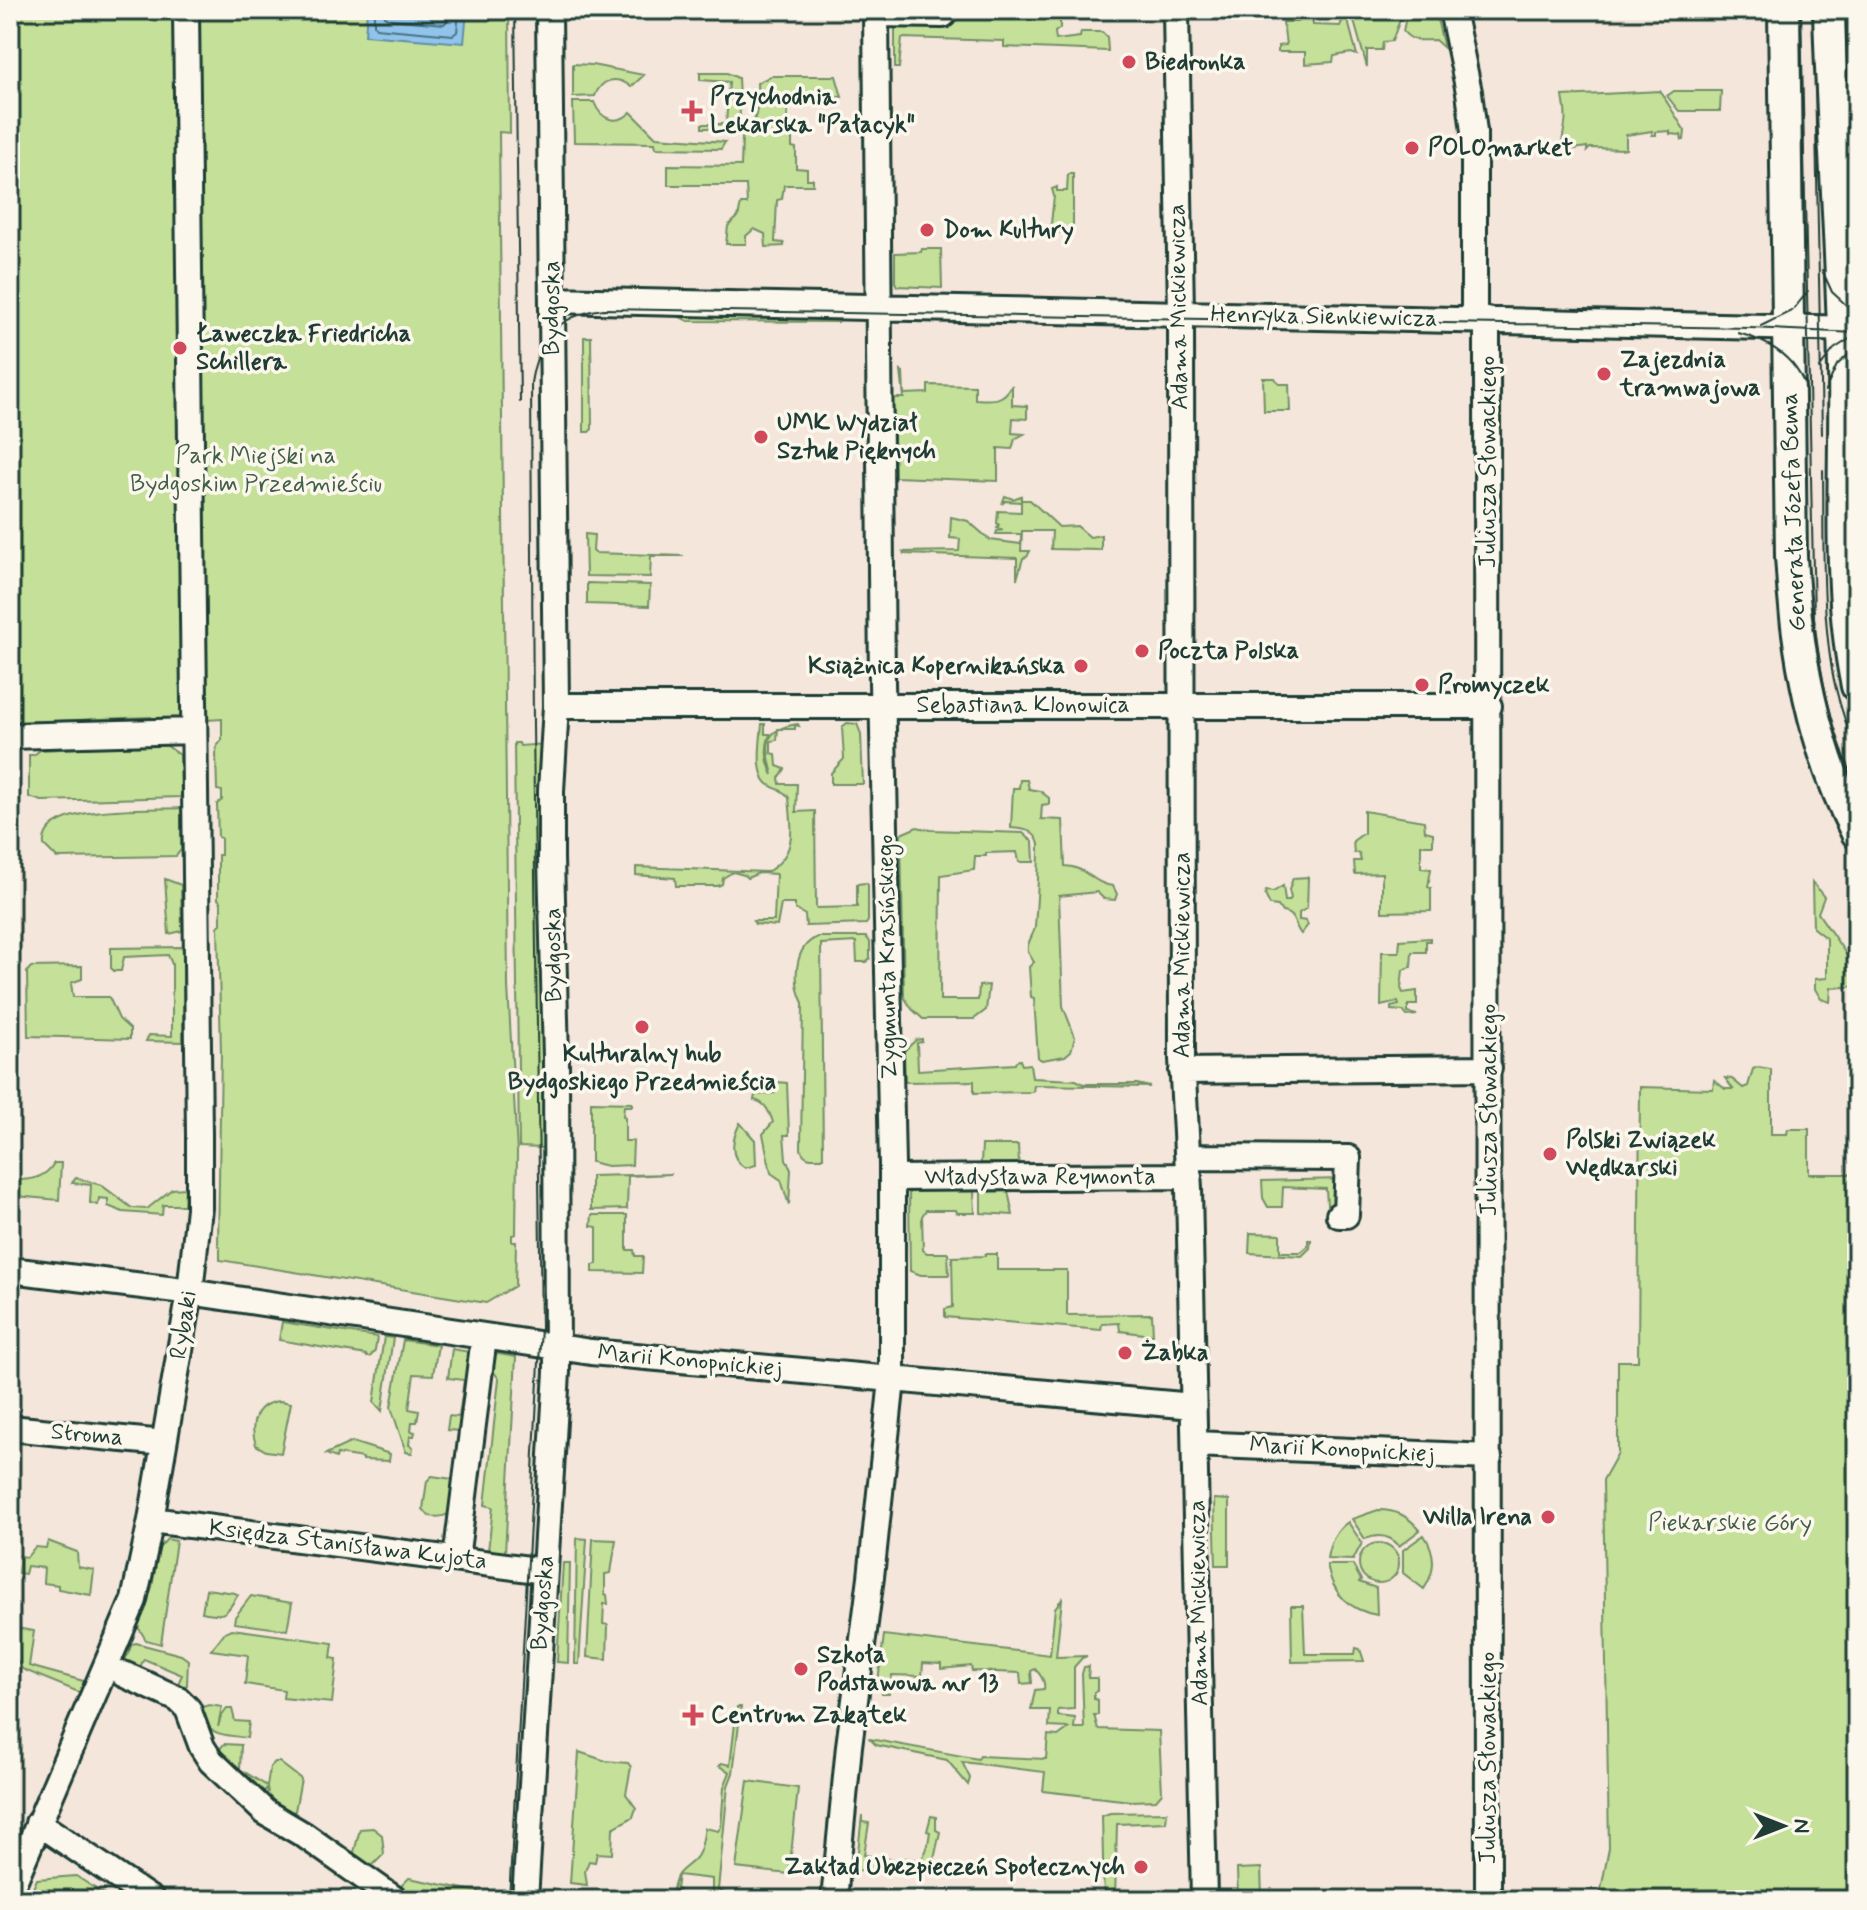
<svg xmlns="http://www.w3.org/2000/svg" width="1867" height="1910" font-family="Mynerve,sans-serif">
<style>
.green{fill:#c5e199;stroke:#728f66;stroke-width:2}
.water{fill:#90c4ed;stroke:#638ea3;stroke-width:2}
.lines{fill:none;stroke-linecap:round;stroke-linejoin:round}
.shore{stroke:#4c737e;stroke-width:2}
.minor-casing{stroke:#1f3d34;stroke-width:30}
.major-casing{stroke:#1f3d34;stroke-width:36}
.minor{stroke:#fbf7ec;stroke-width:24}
.major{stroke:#fbf7ec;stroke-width:30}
.tram{stroke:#1f3d34;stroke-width:2}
.poi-dot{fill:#d1495b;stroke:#fbf7ec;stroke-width:3}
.labels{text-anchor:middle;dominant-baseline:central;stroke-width:7;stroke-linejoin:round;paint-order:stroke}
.poi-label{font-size:24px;font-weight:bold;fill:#1f3d34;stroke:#fbf7ec;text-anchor:start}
.street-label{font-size:24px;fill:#1f3d34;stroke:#fbf7ec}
.park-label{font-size:24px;fill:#405e48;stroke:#fbf7ec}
</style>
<rect width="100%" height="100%" fill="#f5e6db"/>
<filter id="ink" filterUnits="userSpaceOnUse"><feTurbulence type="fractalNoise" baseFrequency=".0125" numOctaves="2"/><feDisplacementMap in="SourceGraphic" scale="16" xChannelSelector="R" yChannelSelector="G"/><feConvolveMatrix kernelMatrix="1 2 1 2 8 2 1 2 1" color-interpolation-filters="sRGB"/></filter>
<g filter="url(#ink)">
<path class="green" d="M10,10h499l1,123 -11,-1 9,854 9,167 -1,81 -4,1v7h4l-1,44 -29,17 -266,-43v-13l-2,-1 3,-194 -3,-126 3,-2v-22l-3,-3v-44h3v-17l-3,-1 -1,-33 5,-4v-9l-5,-1 -1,-38 1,-6 5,-6v-21l-65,4 -6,-6 -124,5 -6,8h-11z
M946,10h28v4h3l2,6 1,-10h22v5l58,1v12l-5,4 1,8 24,-3 1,-5h21l5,5 1,14 -104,-4v-6l-102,-3 -3,30h-4v-47z
M1305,10l3,7 4,1 1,7 27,1 4,-9h3l10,38 -6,-2 -17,3 -1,6 -28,2v-12h-27v-6l8,-1 -3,-23h14l8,-6z
M1352,14h50l-10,27 -9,1 -1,8h-15v17z
M1406,17l31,2 7,29 -9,-8c-13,0 -23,3 -32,-9z
M573,64l19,1 52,10 -13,12c-14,-12 -30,-8 -36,9l-22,1z
M700,73h27l11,5 2,39 -3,7 -10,4h-25v-4h24l3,-42 -29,-2z
M771,76h65l6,21 -54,-3 -1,35 5,1v17l4,1v20l11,1v10h6v6h-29l-2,14 -5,1 -2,42 9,1v3l-18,1 -1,-13 -11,-5 -8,7v8h-20l2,-18 10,-9 3,-13h6l-1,-19h-78v-20l73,1 1,-28c17,-15 16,-33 15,-55z
M1660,91l25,40 -1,9h-2l-1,-5 -11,-1v-3l-14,1v3h-4v-4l-26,4v14l-36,-1 -3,3v-4l-25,4c-1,-11 2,-17 3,-27 2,-11 -1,-19 -2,-28z
M1674,91h47l-1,20h-41l-12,-15z
M573,102h21c7,18 23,24 37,10l25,25 69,5 -4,7 -65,-1 -1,-5 -81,-1z
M1068,174h5v58l-23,1 4,-37 -2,-7 5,-2v4h10z
M922,249h19l1,39 -45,-2 -2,-4v-29l26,-1z
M676,315l162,3v4l-150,-1z
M584,337h7l1,92 -3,3h-5z
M901,371l2,1 1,22 24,-1v-8l47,1v13c17,1 28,3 37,-14v20l15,1v13l-14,-1 -1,15 12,1 -9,5 -3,10 -14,-1v33l-103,-4 -2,-79h11z
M1263,378h12l4,6h10l1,27h-26z
M1005,496l8,3 8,-3v4h9l29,27 18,-1 13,11 11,-2v15l-50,-1 1,-18h-30l-1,20h9l-3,6 -4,1 -6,21v-21l-113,-4 -1,-2 56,-1 1,-12 -10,-1 1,-21 17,4 22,19 31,4v-10h-25l1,-3 6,-1 -6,-2 2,-3 -2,-2 1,-12 23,1v-10l-16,-1 -3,3z
M585,534l9,1 -1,16 2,2 89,3h-33l-1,21 -64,-1z
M587,583l63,2 -1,21 -62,-2z
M847,723l10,1 4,10 2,50h-32v-11l13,-14 -2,-32z
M762,724h3v10h5c-5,13 -4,28 3,41 -7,-29 -12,-46 25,-51l1,2 -4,-1v4h-17l-1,11 -6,1v12l5,1 1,12 8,3 -6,9 1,6h17l-1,28 19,-1 1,97 41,-1v-23l9,-1 2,2v36l-2,3 -60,2 -1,-11 -10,-6v-5h-14l-4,22 -22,-2 -2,-3h21l2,-47 -17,-1 -12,5 -3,-3 -11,-3 -10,6 -1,6 -4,2h-42l-1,-8 -39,-3v-8l131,5c30,-18 25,-41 22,-74 -6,-10 -15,-8 -22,-15 -12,-12 -6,-44 -5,-59z
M514,743h5l1,3 26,-2 6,461 -9,1v-58l-24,-1z
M159,744l8,2 13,9 1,42 -139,4 -13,-4v-42h5l6,-5z
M1020,780h7l2,9 11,2 9,7v6l-7,1 -1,14 22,1 2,46c22,1 28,18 48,20l4,8 -2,6 -11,-1 -7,-7 -38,4 4,110 12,31 -4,14 -6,5 -23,4 -4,-2 -4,-60 -3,-1 -2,-30 5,-5c-1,-1 -6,-10 -6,-11 -2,-9 6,-16 7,-24 2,-27 4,-55 4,-83 -4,-14 -14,-15 -28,-16l2,-40h6z
M181,808v42l-5,6 -119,2 -13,-13c-5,-43 109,-35 137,-37z
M1364,811l60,10 1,10 8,2v12h-12v23l10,1 -3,18 3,1v23l-49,1v-39l-27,1 -1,-13h7l-2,-8h-5l-1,-12 11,-8z
M917,827l14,3 92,3 10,9 1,20h-15l-2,-10 -31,1v3h-11l-1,14 -33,5 -1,125h38l1,-14 10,-1 -3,25 -12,9h-51l-11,-10 -8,-12 -3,-163z
M1308,877l-1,31 -8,5v7l7,1 2,4 -7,9c-7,-8 -6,-21 -19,-22l-4,-6 -8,-1 -5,-10 1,-4 7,1 10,-6 2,15h4l2,-3 -2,-8 4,-12z
M165,879l16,6 1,46 -13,3z
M1812,882l12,15 -6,16 39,57v16l-26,2 -1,14 -9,-3 -6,-10v-10l12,-1v-39l-14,-11z
M818,937h48l4,5v16l-4,4h-9l-1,-20 -35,2 2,214c-10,0 -19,2 -22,-9l2,-146c-10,-20 -10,-57 15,-66z
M1430,938v3h-4v11h-14l-1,15 -8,3 -2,18 2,5 14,-2v14h-9v8l9,2 -10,1 -4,-5 -12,-1v-3l8,-2 -1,-3 -17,4 1,-54h17l1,-12z
M183,947v95l-37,-1 3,-6 23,1v-72l-4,-9 -44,2 -3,14h-7l-3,-3v-20z
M82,966v13l-11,4 2,14h36l10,22 11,10v10l-102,-3 -1,-64 4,-5z
M922,1039v3l-5,1 1,27 97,-6 1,-3 4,-1 2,5 8,-1 2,14 44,2 8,4h53l13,3 -116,-2 -1,7 -59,1v-12l-69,1 -1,-31 12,-11z
M1758,1067l13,2v65h16l1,-5h21v45h48v726h-258l10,-52 -6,-368 15,-27v-92h20l2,-274 73,2 1,-9 11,9h8l-8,-11 7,1 11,9 5,-2 5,-17z
M777,1082l10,1 2,52h-5l2,24 5,11 -2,35 -8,-25 -10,-7 -8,-39 10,-12c-4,-11 -8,-20 -19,-22l1,-5 20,-2z
M591,1102l41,1v3h-8l-1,10 2,1v24h8l-1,24 -25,1 -16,-4z
M740,1123l15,17 1,25 -11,3c-17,-11 -13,-29 -5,-45z
M982,1145h36l1,19 -38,-1z
M54,1163h7l-2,37 -43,-4 1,-16c16,0 29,-3 37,-17z
M671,1174l-43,2 -1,33 -36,1v-34z
M76,1178l25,7 31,23 15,1 25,-20 13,-1 -1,17h-21l-1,10 -39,-3 -15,-6v-7l-9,-1 -1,7 -8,-2 1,-18 -19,-2z
M1341,1179l-2,25 -12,1 -1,-16 -43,-2 -1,20h-14l-5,-9 -1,-17z
M974,1191l1,22h-18l-1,-3h-30l-4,6 1,34 4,3h21l1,22h-28l-11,-4 -1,-79z
M1008,1191l5,24 -32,-2v-21z
M592,1215h35v35h7l1,6h8l-1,17 -49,-1v-7l4,-1v-37l-6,-1z
M1250,1233l30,1v18h21l7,-6v-6h3l-1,8 -8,8 -53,-3z
M985,1254h12v16h70v45l85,-1 1,21 -33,-4 -1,-8 -17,1 -1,6 -156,-13v-8l8,-2 -1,-50 33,-1z
M282,1322l95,15 -2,14 -5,6h-3l-1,-2 -87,-15z
M384,1337l9,1 -11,73 -8,-9z
M403,1340l35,5 -5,30 -19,-1 -5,35 10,2 -2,11h-5l-1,9 4,1 -1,4h-4l-1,9 4,2 -1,6 -6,-1 -15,-45z
M452,1349l24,4 -14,78 -15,-1 2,-14 10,1 5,-37 -16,-2z
M493,1353l23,4 -11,196 -17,-2 5,-44 -8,-2 14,-126 -8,-11z
M280,1401l11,2 -10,50 -15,-2 -10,-6c-7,-21 -1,-42 24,-44z
M352,1442l38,12 -1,7 -26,-1v-2l-26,-4 -1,4 -10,-4z
M432,1476l20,3 6,10c-3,19 -6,31 -29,27l-6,-7 4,-28z
M1214,1499l15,1v65h-13z
M1378,1510c19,0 30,6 42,20l-21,16c-9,-11 -21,-12 -34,-7l-13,-20z
M1348,1522l14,21 -9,17 -26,-1c2,-15 8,-28 21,-37z
M1424,1535c12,18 12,36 0,54l-21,-16v-23z
M577,1538l10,1 -8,125h-4z
M167,1539l9,2 -15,103 -15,-4 -8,-13 14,-40 7,-39z
M593,1539l23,1 -5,33 -6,1v20l2,1 1,9h-4l-1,20 5,1 -1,34 -20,-2z
M48,1541l29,11 1,15 16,3 -3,25 -33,-6v-4l-15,-2 1,-15 -17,-2 -2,8 -7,-1 2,-17 7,1 8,-10 11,1z
M1359 1563a20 20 0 1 1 40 0a20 20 0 1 1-40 0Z
M563,1563h7l-2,100 -11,-1z
M1327,1565h26l8,15 -2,2 17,6 1,27c-28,-5 -45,-22 -50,-50z
M206,1589l29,4 3,2c-13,20 -12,22 -36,17z
M251,1596l41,7 -5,27 -53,-7 1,-6z
M1062,1599l-6,58 31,-1 -5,2 -8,9v42l-16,1v6l17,2 -1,10h10l-2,-54 2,-7 5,-1 -1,12h9v13l-3,1v7l4,1v15h-4l4,14 61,2 3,62 -6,7 -25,1 -88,-10 2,-19 -83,-10 8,16 -2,7 -21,-25 -71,-15 -6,-6 108,20 2,-3 66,3 2,-24 10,1 11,-8 -20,-1 1,-17h-19l4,-20 9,-1c2,-8 -4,-15 -9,-20l-4,2 1,12 -11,1 -1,-11 -48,-2 -1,-5 -30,3v-5l-18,-1 -1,13 -30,-1 -3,19h-7v-5h-5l7,-54 166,20 5,-47z
M1291,1606h12l2,48h50l1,-6 4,1 4,12 -72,1z
M10,1627l24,4 -5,35 58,16 -6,11 -59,-24 -10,-17z
M232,1629l101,14 -2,15 6,1 -5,44 -49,-5 1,-8 -39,-6 3,-29 -37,-5 14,-18z
M136,1643l45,12 7,5 -1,25 -12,5 7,-15 -38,-16 -5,10 -17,-2 10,-23z
M209,1705l13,2 -4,20 3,-10 6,-8h5l3,12 14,1 -2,16c-24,-4 -36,-1 -48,-24l3,-7z
M737,1707h4l-8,66 -5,13 -10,104 8,4 -3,6h-5l-6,-7v-14l-34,-4 -2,14 3,1 -4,2 -2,-3c4,-20 9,-17 22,-30 7,-8 8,-21 10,-31l13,3 3,-4 3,-40 6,-15 -11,-6 3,-3 8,2z
M224,1744l17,1 -1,24 27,17 3,-19 5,-5h4l22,17 -6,32 -7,3 -26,-14 6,-8 -1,-4 -9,10 -40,-47z
M579,1752l27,9 22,2 3,4 -5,27 10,14 -3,9 -20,11 -1,26 -15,-1 -2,9 -6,-1 -4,10 2,14 -17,-2z
M748,1781l50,7 -9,86 -53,-6z
M1167,1812l-1,10 -49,2 -2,76h-11l-2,-84 8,-3z
M862,1815v7l7,1 -5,32 39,6 2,-3 15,2c8,-8 8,-17 10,-28l-3,-1 4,-15 5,1v13l4,2 -7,32 -7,4 -22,1 -7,4 -41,-3z
M373,1828l9,7 2,19 -12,12 -20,-6 8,-31z
M1261,1868l1,30h-24l-1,-29z
M76,1876l37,24h-85l9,-21z
M409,1878l75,15 -1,7h-72l-14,-10z"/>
<path class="water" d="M367,10h100l-3,33 -99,-8z"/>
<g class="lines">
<path class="shore" d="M374,10v15l2,3 77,7 4,-3 2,-22
M384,10v6l4,3 56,5 3,-3 2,-11"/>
<g class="minor-casing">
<path id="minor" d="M1176,10l5,304 1,745 7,130 15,711
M1452,10l17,82 5,40v188
M876,14l67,1
M552,300l1305,29
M1487,320l1,1580
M556,706h933
M10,736l183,-5
M1182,1071l307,-3
M1188,1157l160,1 -2,57h-7
M892,1178l297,-2
M10,1270l166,20 415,62 602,54
M10,1428l154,15
M1195,1444l294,13
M151,1520l394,51
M456,1559l28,-222
M123,1674l55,25 10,10 14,38 9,14 54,51 39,23 92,65
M38,1823l114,77
M10,1891l124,-291 17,-80 39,-228 9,-84v-74l-13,-1124
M525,1900l32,-528 -1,-313 -5,-201v-67l5,-85 -7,-696
M834,1900l15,-154 22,-169 21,-197v-215l-10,-483 -6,-672"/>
</g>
<g class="major-casing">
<path id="major" d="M1784,10l7,546c5,96 22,190 66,277
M1829,10c3,120 13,240 15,360 2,102 -8,217 13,316"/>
</g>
<use href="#minor" class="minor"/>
<use href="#major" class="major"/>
<path class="tram" d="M515,10l5,392
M1801,10l13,607c6,59 17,115 43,168
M1815,74l7,360
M1822,270l10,22 25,23
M1761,326l32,-16 15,-19
M1738,333c30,8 57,24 68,55
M1819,369l15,-20 23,-15
M1825,391l12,-26 20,-18
M1823,470c1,66 -2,134 9,200 5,29 15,56 25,84
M509,1900l32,-573 -8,-601 -2,-343c7,-45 27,-68 73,-74l1146,19 107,5"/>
</g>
</g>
<g class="poi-dot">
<circle cx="1129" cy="62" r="8"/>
<path d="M688 99h8v8h8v8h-8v8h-8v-8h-8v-8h8z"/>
<circle cx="1412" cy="148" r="8"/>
<circle cx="927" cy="230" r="8"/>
<circle cx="180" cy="348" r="8"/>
<circle cx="1604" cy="374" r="8"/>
<circle cx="761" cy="437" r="8"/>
<circle cx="1142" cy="651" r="8"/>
<circle cx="1081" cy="666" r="8"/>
<circle cx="1422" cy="685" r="8"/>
<circle cx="642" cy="1027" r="8"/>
<circle cx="1550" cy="1154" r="8"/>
<circle cx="1125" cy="1353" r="8"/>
<circle cx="1548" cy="1517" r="8"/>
<circle cx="801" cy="1669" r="8"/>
<path d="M689 1703h8v8h8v8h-8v8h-8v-8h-8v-8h8z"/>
<circle cx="1141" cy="1867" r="8"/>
</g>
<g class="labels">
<g class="poi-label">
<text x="1145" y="62">Biedronka</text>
<text x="710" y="97">Przychodnia<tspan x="710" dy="28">Lekarska "Pałacyk"</tspan></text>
<text x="1428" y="148">POLOmarket</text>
<text x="943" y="230">Dom Kultury</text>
<text x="196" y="334">Ławeczka Friedricha<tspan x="196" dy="28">Schillera</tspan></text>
<text x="1620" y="360">Zajezdnia<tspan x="1620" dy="28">tramwajowa</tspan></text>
<text x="777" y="423">UMK Wydział<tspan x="777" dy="28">Sztuk Pięknych</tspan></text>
<text x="1158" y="651">Poczta Polska</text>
<text x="1065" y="666" text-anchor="end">Książnica Kopernikańska</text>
<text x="1438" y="685">Promyczek</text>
<text x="642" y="1054" text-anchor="middle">Kulturalny hub<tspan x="642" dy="28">Bydgoskiego Przedmieścia</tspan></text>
<text x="1566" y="1140">Polski Związek<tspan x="1566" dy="28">Wędkarski</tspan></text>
<text x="1141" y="1353">Żabka</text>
<text x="1532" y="1517" text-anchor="end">Willa Irena</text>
<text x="817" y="1655">Szkoła<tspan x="817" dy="28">Podstawowa nr 13</tspan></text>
<text x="711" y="1715">Centrum Zakątek</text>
<text x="1125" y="1867" text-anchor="end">Zakład Ubezpieczeń Społecznych</text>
</g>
<g class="street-label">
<text transform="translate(1179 307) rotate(-91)">Adama Mickiewicza</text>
<text transform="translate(552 308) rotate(-90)">Bydgoska</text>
<text transform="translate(1324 317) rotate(1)">Henryka Sienkiewicza</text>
<text transform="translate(1488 462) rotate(-90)">Juliusza Słowackiego</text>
<text transform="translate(1794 512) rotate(-92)">Generała Józefa Bema</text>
<text x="1023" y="705">Sebastiana Klonowica</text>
<text transform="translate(554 955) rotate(-91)">Bydgoska</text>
<text transform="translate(1182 955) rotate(-90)">Adama Mickiewicza</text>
<text transform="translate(888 957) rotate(-91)">Zygmunta Krasińskiego</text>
<text transform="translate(1489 1110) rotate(-90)">Juliusza Słowackiego</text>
<text x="1040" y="1177">Władysława Reymonta</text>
<text transform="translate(184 1325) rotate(-81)">Rybaki</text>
<text transform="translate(690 1361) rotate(5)">Marii Konopnickiej</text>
<text transform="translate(87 1435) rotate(5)">Stroma</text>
<text transform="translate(1342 1450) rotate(3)">Marii Konopnickiej</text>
<text transform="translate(348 1545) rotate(7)">Księdza Stanisława Kujota</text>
<text transform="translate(543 1603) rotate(-86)">Bydgoska</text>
<text transform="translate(1199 1603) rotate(-91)">Adama Mickiewicza</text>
<text transform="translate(1488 1758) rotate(-90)">Juliusza Słowackiego</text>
</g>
<g class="park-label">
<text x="256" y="456">Park Miejski na<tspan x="256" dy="28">Bydgoskim Przedmieściu</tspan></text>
<text x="1730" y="1523">Piekarskie Góry</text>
</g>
</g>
<rect width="1867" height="1910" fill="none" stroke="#fbf7ec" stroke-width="40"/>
<rect x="20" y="20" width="1827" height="1870" fill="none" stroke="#1f3d34" stroke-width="3" filter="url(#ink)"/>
<g transform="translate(1783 1826) rotate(90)" stroke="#fbf7ec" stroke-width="6" paint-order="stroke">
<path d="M0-6L14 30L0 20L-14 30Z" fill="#1f3d34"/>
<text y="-12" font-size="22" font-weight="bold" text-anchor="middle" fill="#1f3d34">N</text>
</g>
</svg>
